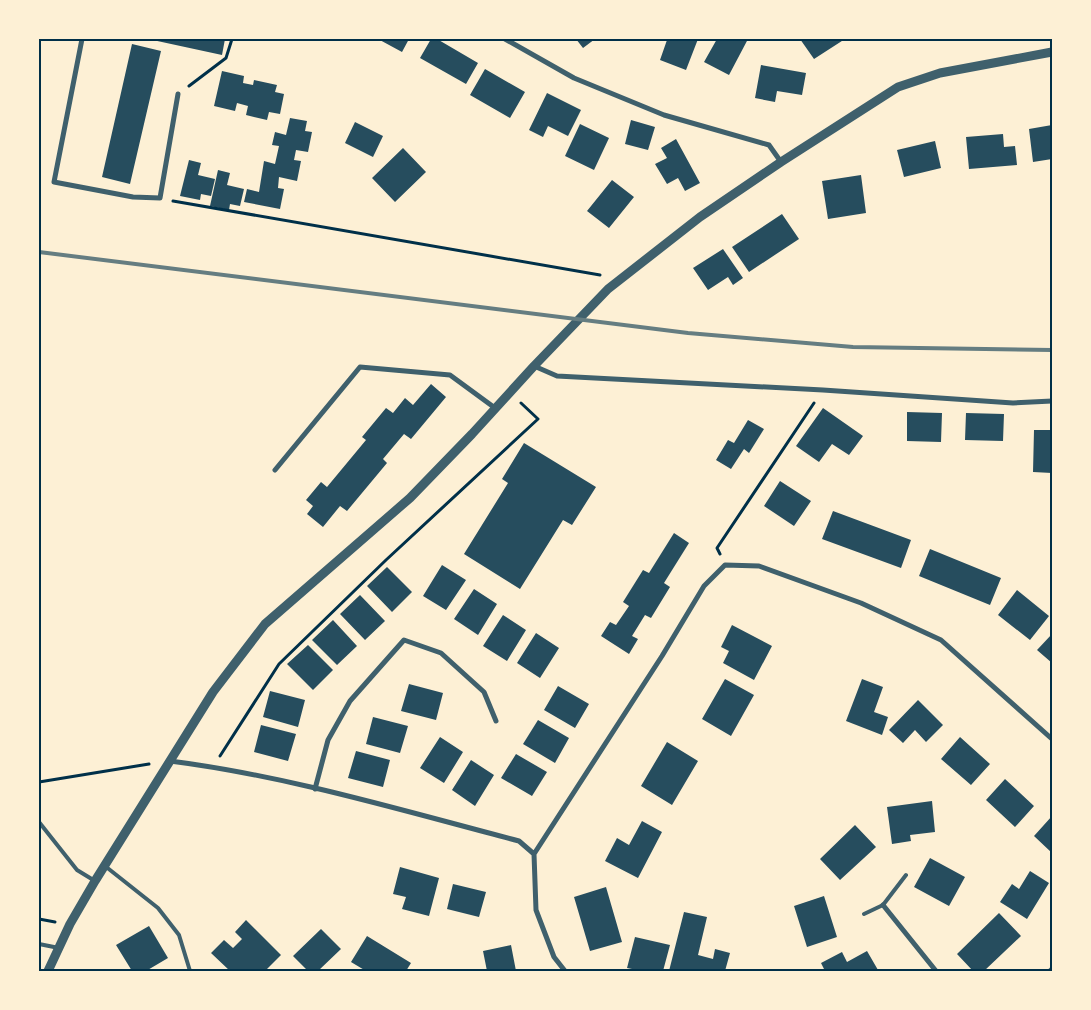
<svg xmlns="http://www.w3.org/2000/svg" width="1091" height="1010" font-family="'Titillium Web',sans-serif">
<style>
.building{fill:#264d5e}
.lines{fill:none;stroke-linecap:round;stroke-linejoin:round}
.path{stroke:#003049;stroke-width:3}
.service{stroke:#3f606c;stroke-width:4}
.minor{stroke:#3f606c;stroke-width:5}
.tertiary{stroke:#3f606c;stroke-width:9}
.rail{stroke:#657d81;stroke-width:4}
.neatline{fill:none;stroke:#003049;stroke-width:2}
</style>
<rect width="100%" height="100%" fill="#fdf0d5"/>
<path class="building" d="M148,39h77l-3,16z
M378,39h31l-7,13z
M431,39h6l41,24 -12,21 -46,-26z
M576,39h19l-12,9z
M664,39h34l-12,31 -26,-10 7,-20z
M717,39h31l-19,36 -25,-13z
M800,39h45l-31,20z
M132,44l29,7 -31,133 -28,-7z
M761,65l45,8 -4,22 -25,-4 -2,11 -20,-4z
M485,69l40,23 -15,26 -40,-23z
M222,71l22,5 -1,7 10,2 1,-5 23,5 -2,7 9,2 -4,20 -11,-2 -2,8 -21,-5 2,-9 -11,-3 -2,8 -21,-5z
M547,93l34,17 -13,26 -20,-10 -5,11 -14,-7z
M290,118l17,3 -2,10 7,1 -4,20 -12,-2 -2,10 7,1 -4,20 -18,-4 -1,11 6,1 -4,20 -36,-7 3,-13 12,3 5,-31 11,3 4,-18 -7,-1 3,-13 11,3z
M631,120l24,7 -7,23 -23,-6z
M355,122l28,14 -10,21 -28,-14z
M580,124l29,14 -15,32 -29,-14z
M1052,125v34l-19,3 -4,-33z
M1003,134l1,13 11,-1 2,19 -48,4 -3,-32z
M676,139l24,44 -15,8 -7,-13 -11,6 -12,-20 12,-6 -6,-10z
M935,141l6,27 -37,9 -7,-27z
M403,148l23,24 -31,30 -23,-24z
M189,160l12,3 -3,12 17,4 -4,17 -10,-2 -1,6 -20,-4z
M218,170l12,3 -3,12 17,4 -4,17 -10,-2 -1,6 -19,-4z
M861,175l5,38 -38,6 -6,-38z
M612,180l22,17 -25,31 -22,-17z
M782,214l17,25 -50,33 -17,-25z
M723,249l20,29 -10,7 -5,-8 -20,13 -15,-22z
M431,384l15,13 -35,42 -7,-5 -21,25 4,4 -40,48 -7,-5 -17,21 -16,-13 6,-8 -7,-6 15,-18 6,5 39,-47 -4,-3 24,-29 7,5 12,-15 8,7z
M823,408l40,28 -14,19 -17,-11 -13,18 -23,-16z
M907,412l35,1 -1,29 -34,-1z
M966,413l38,1 -1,27 -38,-1z
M748,420l16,9 -15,24 -5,-4 -13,20 -15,-9 12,-20 6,3z
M1034,430h18v43l-19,-1z
M524,443l72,44 -24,38 -9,-5 -43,69 -56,-35 44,-71 -6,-4z
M780,481l31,20 -17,25 -30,-20z
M833,511l78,29 -10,28 -79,-29z
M674,533l15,10 -25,40 6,4 -19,31 -6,-3 -13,21 6,3 -9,15 -28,-18 9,-14 6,3 13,-19 -6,-4 20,-32 6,3z
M930,549l71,29 -11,27 -71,-29z
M442,565l24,15 -20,30 -23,-14z
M387,567l25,25 -20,20 -25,-26z
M474,589l23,15 -19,31 -24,-16z
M1017,590l32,26 -19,24 -32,-25z
M360,595l25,26 -20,19 -25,-26z
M503,615l23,15 -19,31 -24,-15z
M333,620l24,26 -20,19 -25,-25z
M732,625l40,21 -18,34 -31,-17 6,-12 -8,-4z
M536,633l23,15 -19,30 -23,-15z
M1052,634v29l-15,-13z
M308,645l25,25 -20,20 -26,-26z
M725,679l29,16 -23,41 -29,-17z
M862,679l21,8 -9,25 14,5 -6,18 -36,-14z
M409,684l34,9 -7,27 -35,-9z
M558,686l31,18 -14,24 -31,-18z
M270,691l35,9 -7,27 -35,-10z
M918,700l25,25 -17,17 -11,-12 -12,13 -14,-13z
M373,717l35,9 -8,27 -34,-9z
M538,720l31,18 -14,25 -32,-19z
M261,725l35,9 -8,27 -34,-9z
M440,737l23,15 -19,31 -24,-15z
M960,737l30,27 -19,21 -30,-26z
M667,742l31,19 -26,44 -31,-19z
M356,751l34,9 -7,27 -35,-9z
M516,754l31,18 -15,24 -31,-18z
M471,760l23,15 -19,31 -23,-16z
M1005,779l29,27 -19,21 -29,-27z
M932,801l3,31 -25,3 1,6 -19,3 -5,-37z
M1052,816v37l-18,-17z
M642,821l20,11 -24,46 -33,-17 12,-23 12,7z
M855,825l21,22 -36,33 -20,-21z
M930,858l35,19 -16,29 -35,-19z
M400,867l39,11 -10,38 -27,-7 4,-12 -13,-3z
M1030,871l19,12 -22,36 -27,-17 12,-18 7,5z
M453,884l33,8 -7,25 -32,-8z
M606,887l16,55 -32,9 -16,-54z
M824,896l13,41 -30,10 -13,-41z
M684,912l23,5 -9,38 15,4 2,-10 15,4 -5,18h-56z
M999,913l22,23 -37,35h-11l-16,-17z
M246,920l35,35 -16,16h-35l-19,-18 13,-13 9,8 9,-9 -7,-7z
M149,926l19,32 -22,13h-14l-16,-26z
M321,929l20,20 -23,22h-10l-15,-15z
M367,936l44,27 -5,8h-40l-15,-9z
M635,937l35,8 -7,26h-21l-15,-3z
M511,945l5,26h-29l-4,-20z
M867,951l11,19 -1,1h-52l-4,-8 21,-11 5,10z"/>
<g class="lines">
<path class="path" d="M189,86l37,-28 6,-19
M173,201l427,74
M720,554l-3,-6 97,-145
M220,756l59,-92 107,-104 152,-141 -17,-16
M39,782l110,-18
M39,919l16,3"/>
<path class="service" d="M39,822l38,48 18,11
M105,866l53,42 21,27 11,36
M864,914l19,-9 23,-30
M39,944l20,4"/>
<path class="minor" d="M82,39l-28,143 79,15 27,1 18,-104
M505,39l69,39 90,37 105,30 12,17
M534,366l23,10 266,14 190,13 39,-2
M275,470l85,-103 90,8 45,33
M170,761c118,15 234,50 349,80l15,13
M315,789l13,-49 22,-39 54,-61 37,13 43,39 12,29
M534,854l128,-198 42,-70 21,-21 34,1 102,37 80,37 111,99
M534,854l2,56 18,47 11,14
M883,905l53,66
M1050,971l2,-2"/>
<path class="tertiary" d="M48,971l22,-47 25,-43 118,-189 52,-68 145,-126 62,-64 62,-68 74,-77 92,-72 81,-55 117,-75 42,-14 112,-21"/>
<path class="rail" d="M39,252l649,81 165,14 199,3"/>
</g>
<rect width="1091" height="1010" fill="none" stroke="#fdf0d5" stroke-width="80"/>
<rect x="40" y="40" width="1011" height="930" class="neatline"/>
</svg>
